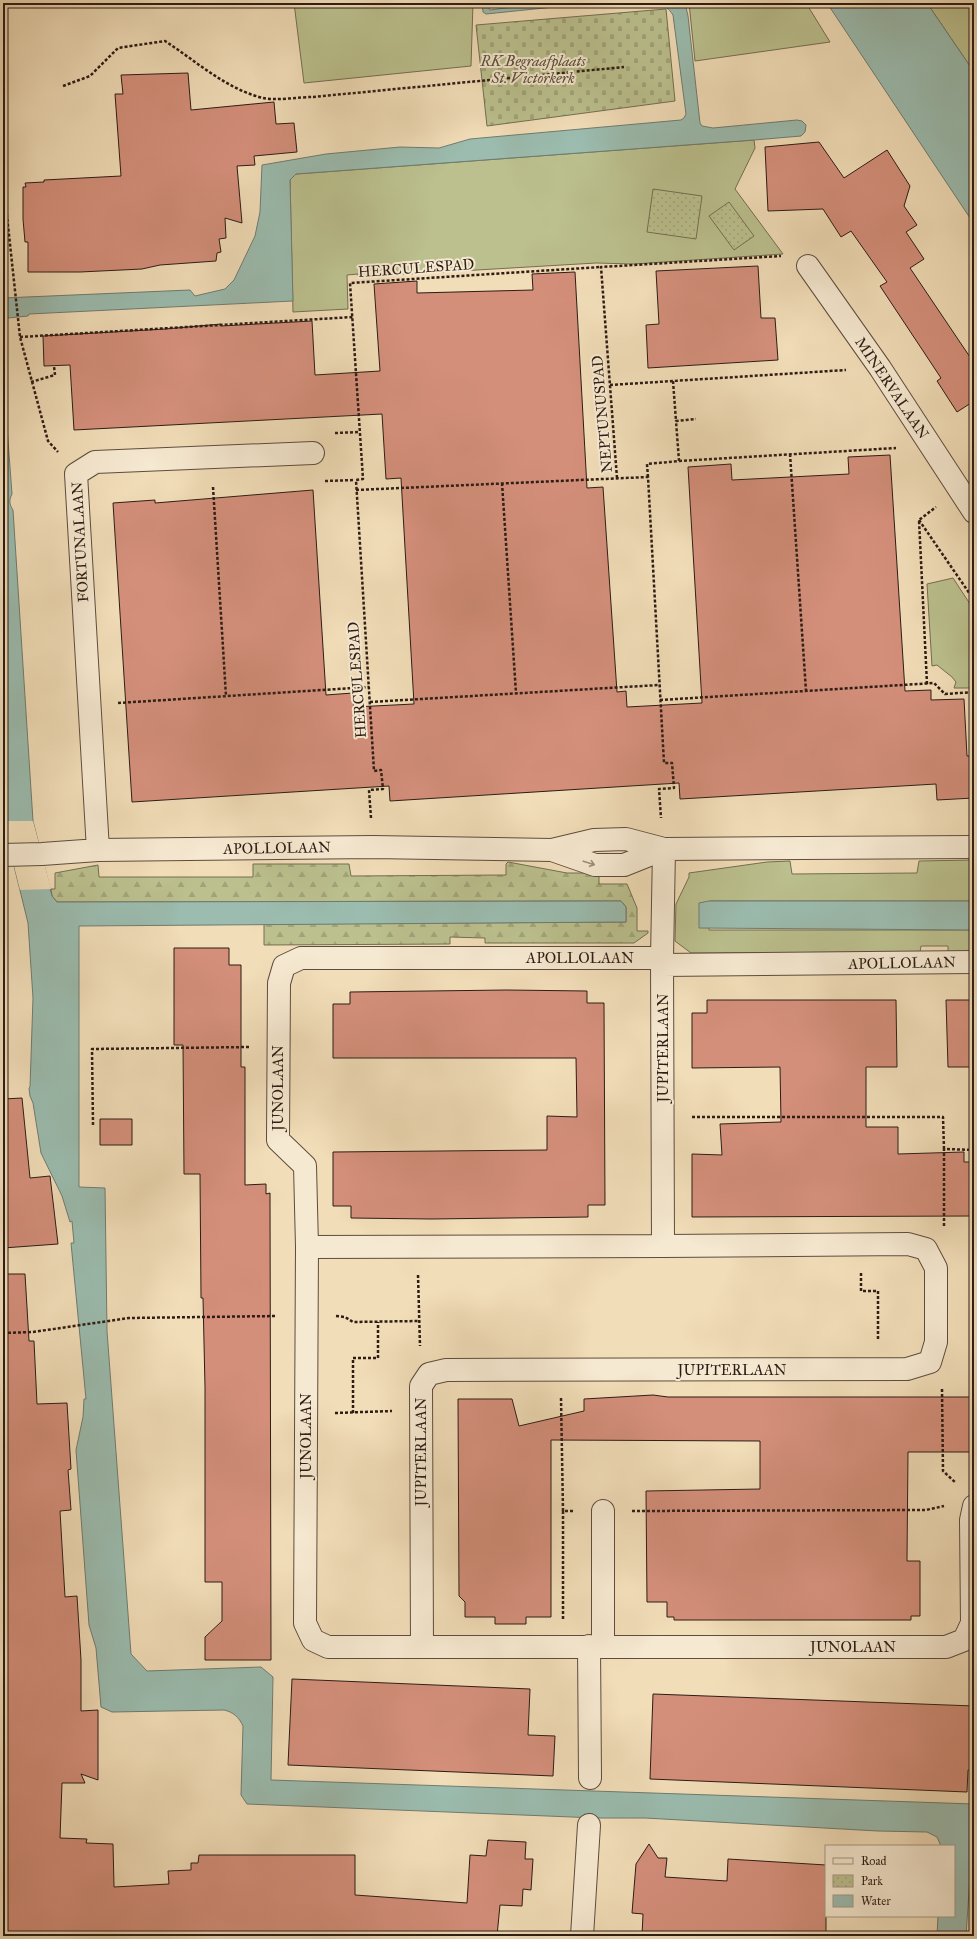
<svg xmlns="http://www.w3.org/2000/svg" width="977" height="1939" font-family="'IM FELL Great Primer',serif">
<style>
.green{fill:#bbc08e;stroke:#746e52}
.forest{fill:url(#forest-firs);stroke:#746e52}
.cemetery{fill:url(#cemetery-stones);stroke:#746e52}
.park{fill:url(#park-dots);stroke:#746e52}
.water{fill:#9bbcaf;stroke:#6f7c71}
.pier{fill:#f1ddb8}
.building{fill:#d48f7b;stroke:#2d1c15}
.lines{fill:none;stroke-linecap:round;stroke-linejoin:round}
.minor-casing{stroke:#5e4c3e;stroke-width:24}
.path{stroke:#2d1c15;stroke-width:2.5;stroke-dasharray:3 2;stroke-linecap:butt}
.minor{stroke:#f6e9d1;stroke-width:22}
.oneway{stroke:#9c8d7c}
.labels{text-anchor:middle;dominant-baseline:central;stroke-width:4;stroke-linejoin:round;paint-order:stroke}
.park-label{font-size:15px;font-style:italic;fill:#584d39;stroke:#f6e9d1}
.street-label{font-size:15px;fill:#2d1c15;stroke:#f6e9d1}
</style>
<defs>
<pattern id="forest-firs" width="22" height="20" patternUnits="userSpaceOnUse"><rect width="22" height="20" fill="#bbc08e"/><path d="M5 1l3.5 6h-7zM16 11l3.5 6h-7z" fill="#a1a47a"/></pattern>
<pattern id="cemetery-stones" width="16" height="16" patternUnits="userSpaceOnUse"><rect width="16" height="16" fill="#bbc08e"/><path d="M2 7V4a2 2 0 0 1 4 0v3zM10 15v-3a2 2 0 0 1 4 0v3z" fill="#a1a47a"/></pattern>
<pattern id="park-dots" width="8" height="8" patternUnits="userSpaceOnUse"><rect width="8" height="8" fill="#bbc08e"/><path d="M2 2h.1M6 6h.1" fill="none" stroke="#a1a47a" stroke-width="1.8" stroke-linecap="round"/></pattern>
</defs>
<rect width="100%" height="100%" fill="#f1ddb8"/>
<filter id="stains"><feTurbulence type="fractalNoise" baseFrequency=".005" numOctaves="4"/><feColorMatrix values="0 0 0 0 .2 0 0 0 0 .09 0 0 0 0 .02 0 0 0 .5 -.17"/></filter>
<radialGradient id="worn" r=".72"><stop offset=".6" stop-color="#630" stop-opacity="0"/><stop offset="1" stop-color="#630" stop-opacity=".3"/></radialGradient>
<path class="green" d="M294,3h179l-2,63 -167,17z
M689,3h117l24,39 -135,19z
M927,3h47v69z
M754,140l1,8 -20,41 48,65 -149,10 -38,-1 -238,14v-3l-11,1 1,34 -55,3 -3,-132 6,-6z
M953,578l21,32v78h-20l2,-6 -4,-5 -15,-12 -5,1 -5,-82z
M974,860v41h-265v29h265v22h-26v-6h-27l-1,6 -229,1 -16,-12 1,-37 13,-27v-4l78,-11 23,-1 2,13 125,-1 2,-12z"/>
<path class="forest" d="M508,862l59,11h32v11h28l10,24v23h11v2l-14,10h-149v-5l-35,-1v7l-186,1v-21l362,-2v-15l-5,-6 -564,1 -5,-6 -1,-7h4v-16l43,-8 1,12h154v-13h96l2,12 155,-1v-11z"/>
<path class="cemetery" d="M666,9l9,92 -188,25 -11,-101z"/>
<path class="park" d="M653,189l49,7 -6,43 -49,-7z
M729,202l25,34 -20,14 -25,-34z"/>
<path class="water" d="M482,3h4l4,7 55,-7h48l-107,11 -3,-2z
M639,3h46l3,13 12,107 2,3 11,2 84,-8 5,1 4,4 -1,7 -4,4 -47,4 -458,34 -6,6 3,121 -264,13 -1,2 -20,2 -5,4v-24l187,-8 5,6 30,-7 9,-9 21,-44 5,-24 2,-47 64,-11 74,-7 39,1 31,-9 211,-19 3,-2 2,-4 -13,-99c-9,-14 -18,-11 -34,-12z
M827,3h100l47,69v152z
M3,374l9,120c-3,6 -3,10 1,16l20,311 19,75 5,6 564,-1 5,6v15l-547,4v261l26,1 2,143 24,323 16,17 114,-4 12,10 -2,103 703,24v38l-2,5 -6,89h-29l1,-20h16v-70h-13l-4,-9 -10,-5 -49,-1 -233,-13h-48l-350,-14 -6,-9 2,-69c-4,-9 -10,-14 -19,-16l-112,2 -11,-5 -5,-59 -7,-23 -13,-175 7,-33 1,-18h2l-15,-156h3l-2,-22 -2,1 -8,-26 -21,-43 -8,-50 -3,-7 -1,-8 1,-1 3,-89 -5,-75 -25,-102z
M709,901h265v29l-275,-2v-25z"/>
<path class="pier" d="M3,821h30l18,68 -31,1z"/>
<path class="building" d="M188,73l3,37 83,-8 2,22 18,-1 3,29 -43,4 1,9 -18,1 5,57 -17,-5 1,20 -7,1 2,13 -4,1 -1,8 -56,4 -18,4 -62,3h-52v-30h-3l-2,-23v-32h3l-1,-4 19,-1v-2l77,-4 -6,-82h8l-2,-19z
M819,142l25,36 43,-28 23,36 -6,20 13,19 -11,7 18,27 -14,9 64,95v38l-17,11 -20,-31 4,-3 -61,-92 7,-4 -36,-51 -10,6 -18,-28 -55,2 -3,-64z
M758,266l3,52h14l3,42 -130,8 -2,-43 13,-1 -3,-53z
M575,272l12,216 16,-1 14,205 9,-1 1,16 75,-4 -14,-236 43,-3 1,16 117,-6 -1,-17 42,-2 15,236 26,-1v10l33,-1 3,57h7v42l-37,2 -1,-16 -256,15 -1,-16 -289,18 -1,-15 -257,16 -19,-299 42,-3v3l158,-13 13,205 27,-2 1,14 60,-3 -13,-226 -15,1 -4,-65 -308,16 -4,-65 -26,1 -1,-30 122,-7 56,-5v2l91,-5 3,54 65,-4 -6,-87 43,-3v12l116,-3 -1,-16z
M174,948h55v17h12v102h4v118l21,-1v10l4,-1 1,467h-66v-23l17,-16v-39h-17v-195l-2,-89h-2l-1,-124h-16l-1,-129h-9z
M506,990l81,1v12h17l1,202h-17v12l-157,2 -80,-1v-12h-18v-54l214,-2v-34l30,1 -1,-59h-243v-54h17v-12z
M707,1000h189l1,67h-31v60h32v27l66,-2v10h10v54l-282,1v-63l30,1 -2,-31 61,-2 -1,-55 -88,1v-55h15z
M946,1000h28v67h-26z
M22,1098l8,80 20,-2 8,68 -55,4v-149z
M100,1119h32v26h-32z
M3,1274h22l4,67h5l3,63 30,-1 4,66 -3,1 3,40 -11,1 5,86 12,-1 4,64v51l17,-1v70l-17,-6 4,9h-23l-2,55 27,1 -1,4 27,1 1,43 55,-3 -1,-13 23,-1v-7h7l1,-8h156v40l112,8 3,-48 16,1 2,-16 38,2 -1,17h8l-2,31 -8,-1 -1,17 -22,-1 -3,31h-494z
M653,1395l15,2h306v55h-66l-1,109h13v55h-9v4h-237v-3h-7v-15h-20l-1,-111 114,-2v-48l-209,-1v177h-25v7h-31v-7h-30v-15l-6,-6 -1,-197h54l7,27 65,-15v-12z
M292,1679l238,10 -2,46 27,1 -2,40 -265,-11z
M653,1694l321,12v64h-6l-1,22 -317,-13z
M649,1844l9,14h9l-2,19 62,4 1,-22 98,6v71h-184l1,-22 -11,-1 4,-49z"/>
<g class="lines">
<g class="minor-casing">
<path id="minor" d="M808,266l72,102 94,144
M98,850l-22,-376 19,-12 218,-9
M552,850l43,15h29l40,-16
M3,855l39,-1 56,-4 275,-3 179,3 42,-10 32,-1 38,10 310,-2
M662,958h-361l-17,8 -5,17 -1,157 27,26 2,81 -2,376 8,17 15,7h618l18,-7 8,-17 -1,-103 3,-14
M662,965l312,-3
M663,1246l-1,-288 2,-109
M307,1247l356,-1 245,-2 18,5 10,19v74l-6,20 -23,7 -461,1 -17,4 -8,12 1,261
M603,1511v135
M589,1646l1,132
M582,1936l7,-111"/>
</g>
<path class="path" d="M63,86l27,-10 28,-28 47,-7c31,20 61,48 98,57 13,3 36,-1 50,-1l311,-30
M3,179l17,158 28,104 10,11
M20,337l333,-20
M673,381l3,40
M31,382l24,-7 -1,-9
M610,385l236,-15
M335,433l25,-1
M790,454l16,237
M679,461l217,-13
M648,477l-1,-13 32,-3 -3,-40 20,-2
M617,478l-16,-211 180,-11
M325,481l30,-1
M502,483l14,210
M213,487l13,209
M356,490l292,-13 16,286h8l2,25 -15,1 2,29
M919,520l55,80
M927,684l-8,-164 17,-13
M660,700l274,-17 11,11 29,-2
M370,702l289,-17
M118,703l251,-16
M371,818l-2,-28 14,-1 -2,-19 -7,1 -18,-291 7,-1 -13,-196 251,-16
M692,1117h251l1,32
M93,1125l-1,-76 158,-2
M944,1226v-77l30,1
M861,1273v18h17v48
M418,1275l2,71
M336,1316l9,1 8,5 66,-1
M3,1333l30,-1 96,-14 148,-2
M942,1389l1,82 13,12
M561,1398l2,113h12
M335,1413l57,-2
M353,1413v-55h25v-36
M563,1511v108
M632,1511l294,-1 18,-4"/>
<use href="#minor" class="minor"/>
</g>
<defs><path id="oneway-shaft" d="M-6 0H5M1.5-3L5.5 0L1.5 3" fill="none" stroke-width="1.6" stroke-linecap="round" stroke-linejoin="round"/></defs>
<use class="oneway" href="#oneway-shaft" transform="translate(589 863) rotate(18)"/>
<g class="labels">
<g class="park-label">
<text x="533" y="61">RK Begraafplaats<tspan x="533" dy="17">St. Victorkerk</tspan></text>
</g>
<g class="street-label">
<text transform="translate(416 268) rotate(-4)">HERCULESPAD</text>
<text transform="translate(892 388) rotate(56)">MINERVALAAN</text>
<text transform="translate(602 414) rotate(-95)">NEPTUNUSPAD</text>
<text transform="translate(80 542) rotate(-93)">FORTUNALAAN</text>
<text transform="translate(357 680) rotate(-94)">HERCULESPAD</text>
<text transform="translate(277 848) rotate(-1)">APOLLOLAAN</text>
<text x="580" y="958">APOLLOLAAN</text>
<text transform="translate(902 963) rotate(-1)">APOLLOLAAN</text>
<text transform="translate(663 1048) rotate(-90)">JUPITERLAAN</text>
<text transform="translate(278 1088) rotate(-90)">JUNOLAAN</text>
<text x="732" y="1370">JUPITERLAAN</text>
<text transform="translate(306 1436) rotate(-90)">JUNOLAAN</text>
<text transform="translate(421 1452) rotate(-90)">JUPITERLAAN</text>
<text x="853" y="1647">JUNOLAAN</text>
</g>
</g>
<rect width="977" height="1939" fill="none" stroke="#f1ddb8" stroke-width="16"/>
<rect x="4" y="4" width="969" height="1931" fill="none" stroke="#2d1c15" stroke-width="2"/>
<rect x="8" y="8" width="961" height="1923" fill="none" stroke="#2d1c15"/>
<rect x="825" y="1845" width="130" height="72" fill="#f6e9d1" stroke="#a69786"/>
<rect x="833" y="1858" width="20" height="6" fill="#f6e9d1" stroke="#a69786"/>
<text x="861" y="1865" font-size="12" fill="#2d1c15">Road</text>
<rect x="833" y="1875" width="20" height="12" fill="url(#park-dots)" stroke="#a69786"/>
<text x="861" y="1885" font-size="12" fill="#2d1c15">Park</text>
<rect x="833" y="1895" width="20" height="12" fill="#9bbcaf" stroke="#a69786"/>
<text x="861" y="1905" font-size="12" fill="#2d1c15">Water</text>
<rect width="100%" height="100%" filter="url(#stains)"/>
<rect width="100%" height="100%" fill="url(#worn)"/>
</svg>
